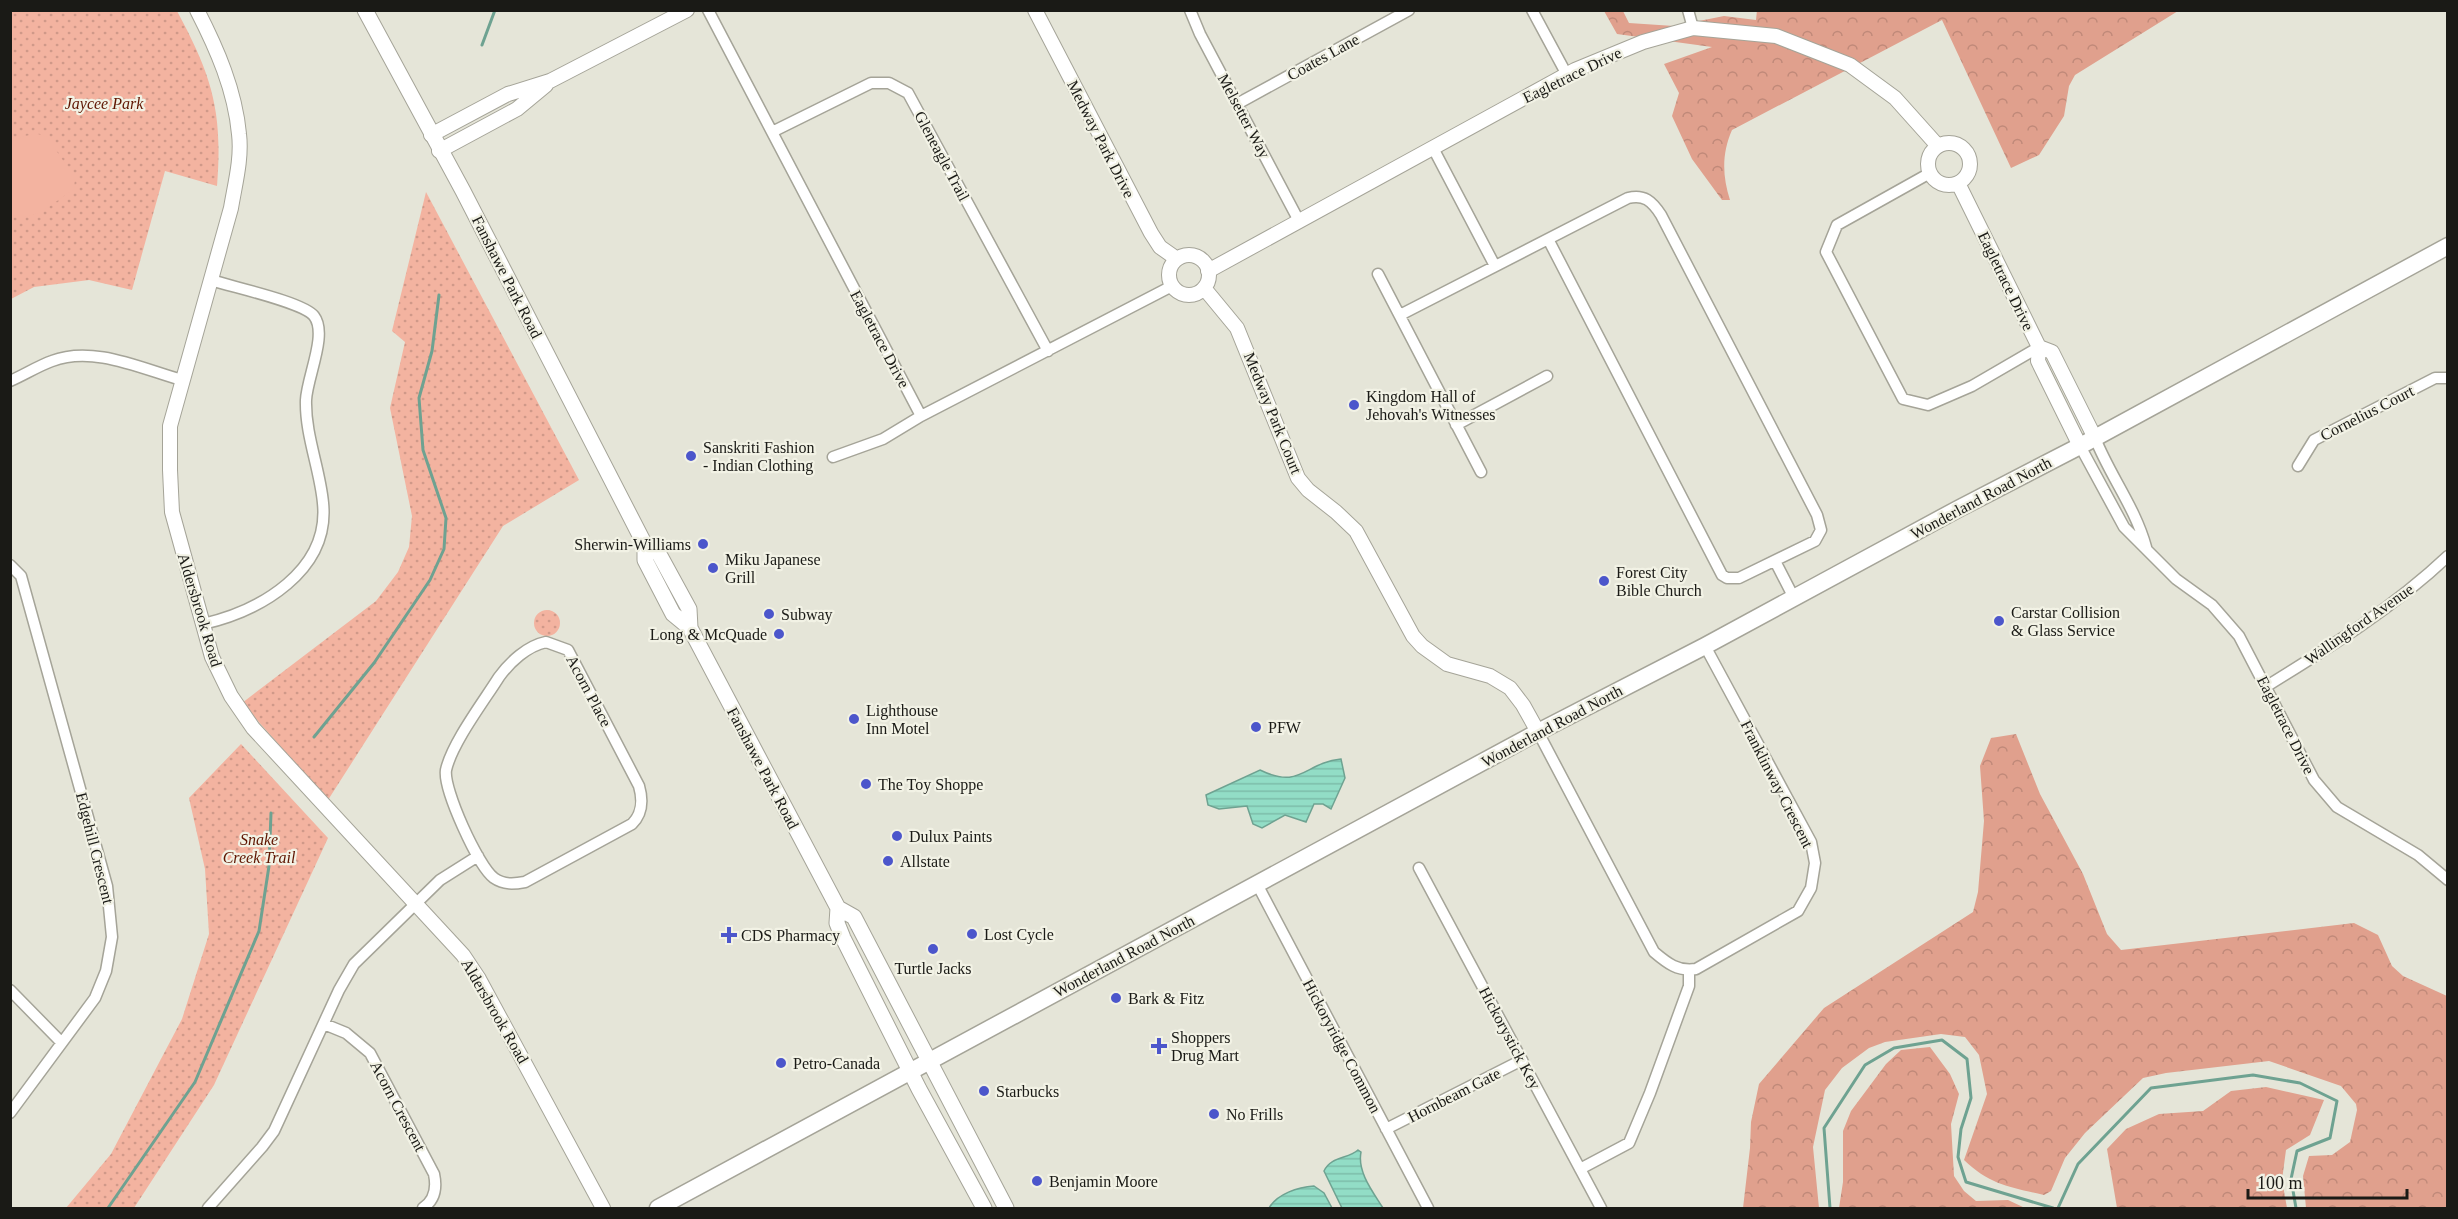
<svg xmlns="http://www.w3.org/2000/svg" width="2458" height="1219" font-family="'Times New Roman',serif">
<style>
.grass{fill:url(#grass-dots)}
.forest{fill:url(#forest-crowns)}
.garden{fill:#f3b3a0}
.water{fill:url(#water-rules);stroke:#6ea291;stroke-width:1.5}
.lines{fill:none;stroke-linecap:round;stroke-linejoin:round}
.stream{stroke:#6ea291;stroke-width:3}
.minor-casing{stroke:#a5a498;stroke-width:13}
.tertiary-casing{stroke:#a5a498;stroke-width:16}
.secondary-casing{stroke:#a5a498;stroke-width:17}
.primary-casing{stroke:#a5a498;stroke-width:19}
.minor{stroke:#fff;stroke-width:10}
.tertiary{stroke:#fff;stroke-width:14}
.secondary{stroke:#fff;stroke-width:15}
.primary{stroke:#fff;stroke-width:16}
.poi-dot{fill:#4c56cb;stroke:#f2f2e5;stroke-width:2}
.labels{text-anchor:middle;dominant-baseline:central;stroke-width:4.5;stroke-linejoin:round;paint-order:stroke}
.street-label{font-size:16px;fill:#1a1a16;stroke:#f2f2e5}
.park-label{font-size:16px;font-style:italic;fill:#5f1500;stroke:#f2f2e5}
.poi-label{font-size:16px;fill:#1a1a16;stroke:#f2f2e5;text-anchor:start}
</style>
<defs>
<pattern id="grass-dots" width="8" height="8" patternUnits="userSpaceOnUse" patternTransform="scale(1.5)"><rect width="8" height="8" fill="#f3b3a0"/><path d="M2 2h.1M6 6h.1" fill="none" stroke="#d09989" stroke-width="1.8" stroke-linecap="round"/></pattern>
<pattern id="forest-crowns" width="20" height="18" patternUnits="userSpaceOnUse" patternTransform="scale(1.5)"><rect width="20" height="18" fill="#e0a08d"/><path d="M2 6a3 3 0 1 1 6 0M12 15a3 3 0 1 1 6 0" fill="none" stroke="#c08979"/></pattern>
<pattern id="water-rules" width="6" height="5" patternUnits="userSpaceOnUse" patternTransform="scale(1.5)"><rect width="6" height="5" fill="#92ddc6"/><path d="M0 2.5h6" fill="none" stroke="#7dbda9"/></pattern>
</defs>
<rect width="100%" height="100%" fill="#e5e5d8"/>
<path class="grass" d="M11,11h166c35,65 46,100 40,175l-52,-15 -33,119 -43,-10 -55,7 -23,12z
M426,192l153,288 -76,46 -175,274 -86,-97 134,-102 22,-29 11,-25 3,-31 -22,-108 15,-66 -13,-11z
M534 623a13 13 0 1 1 26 0a13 13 0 1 1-26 0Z
M241,744l87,94 -114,247 -80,123h-68l45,-54 71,-135 27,-85 -4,-65 -16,-71z"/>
<path class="forest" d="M1757,10l421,1 -103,64 -6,11 -5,30 -25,39 -28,13 -69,-148 -210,110c-10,23 -10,45 -2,70h-8l-30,-41 -20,-43 7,-23 -15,-29 48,-17 -95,-13 -13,-23h19l6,12 45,3 50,-10 32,4z
M2016,734l24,60 43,80 24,60 14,16 233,-27 24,12 14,31 11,10 44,20v212h-141l-3,-32 6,-20 23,-1 18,-13 7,-32 -1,-6 -15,-18 -72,-25 -103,12 -23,5 -58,55 -20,25 -14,33 -7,4c-34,-8 -54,-10 -80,-35l23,-66 -8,-39 -14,-18 -24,-3 -56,8 -16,6 -27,20 -17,22 -12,57 6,61h-76l7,-60 1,-26 8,-38 65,-76 149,-96 5,-20 6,-71 -4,-55 11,-28z
M1930,1047l20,27 9,20 -8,30 3,52 10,15 12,10 32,-1 17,8h-186l4,-26v-51l8,-20 35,-47 15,-14z
M2266,1087l58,13 -14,35 -24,15 -4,30 5,28h-170l-10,-59 19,-20 33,-15 44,-3 28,-20z"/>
<path class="garden" d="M38,134l9,3 28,41 -1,11c-17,11 -44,37 -63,25v-72l13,-6z"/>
<path class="water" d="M1341,759l4,19 -14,31 -8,-5h-9l-8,18 -21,-7 -23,13 -9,-4 -6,-18 -28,3 -11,-4 -2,-10 54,-25c41,20 44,-7 81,-11z
M1358,1150l3,2c-4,20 12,40 22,56h-41l-18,-37c7,-15 24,-12 34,-21z
M1314,1186l10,7 8,15h-63c8,-14 29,-21 45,-22z"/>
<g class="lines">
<path class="stream" d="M482,45l13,-35
M314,737l60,-74 56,-83 14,-31 2,-31 -23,-68 -4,-52 13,-47 7,-56
M108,1208l87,-126 64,-151 10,-65 2,-53
M1830,1208l-6,-80 41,-63 29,-17 48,-8 25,19 4,39 -10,31 -3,28 8,25 87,26
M2058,1208l20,-44 73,-76 102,-13 47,8 37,18 -7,37 -33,13 -6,28 5,29"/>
<g class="minor-casing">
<path id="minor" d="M708,10l213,406 251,-130
M1190,10l10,24 99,187
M1532,10l35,65
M1688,10l5,18
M1237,104l172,-94
M772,132l99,-49h18l19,10 140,258
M1433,148l62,118
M1930,173l-93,52 -11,27 77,147 25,6 44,-19 67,-39
M1378,274l103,198
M1400,315l228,-117c16,-4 24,3 33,17l156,300 4,15 -6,11 -76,37h-12l-5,-3 -174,-336
M10,381c14,-6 28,-15 42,-20 41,-16 90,8 130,19
M1456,425l91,-49
M2095,438c15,38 40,69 51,109
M2080,446l44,81 52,52 36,26 27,31 75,144 23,27 81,48 30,25
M833,457l50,-18 38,-23
M2298,466l16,-26 121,-62h13
M1775,561l19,37
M10,565l11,11 86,310 5,51 -6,34 -11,27 -85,115
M203,624c57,-13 127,-53 120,-121 -3,-34 -18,-68 -17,-103 1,-23 22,-66 8,-84 -11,-14 -82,-29 -103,-36
M546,642l22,8 71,136c4,14 4,27 -7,38l-107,58c-11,2 -21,3 -31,-4 -16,-12 -51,-89 -48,-108 6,-27 38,-69 53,-93 11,-15 28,-31 47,-35z
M2267,686c63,-39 126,-78 181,-130
M1538,732l116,220c13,11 24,20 42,17l102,-58 13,-23 4,-25 -4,-21 -106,-196
M1419,868l182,340
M1257,884l171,324
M10,990l51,52
M324,1024l22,9 24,20 64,121c3,14 1,26 -11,34
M1386,1129l136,-69
M1580,1169l49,-26 21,-50 39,-107v-16
M208,1208l54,-61 12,-16 65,-141 15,-26 86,-84 38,-24"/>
</g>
<g class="tertiary-casing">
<path id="tertiary" d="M197,10c20,39 38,80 42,124 3,24 -4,50 -8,74l-61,218v44l2,42 40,145 19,39 22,32 210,227 16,24 124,229
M1035,10l116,223 9,14 17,12
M431,135l77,-41 42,-13 137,-71
M1928 164a21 21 0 1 1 42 0a21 21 0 1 1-42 0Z
M439,151l78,-42 29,-24
M1958,183l81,164 -1,14 42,85
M1169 275a20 20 0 1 1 40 0a20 20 0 1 1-40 0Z
M1208,271l367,-201 68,-28 50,-14 83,8 74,29 45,33 43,48
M1204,288l33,40 61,150 10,12 28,22 20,19 57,105 9,10 25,18 43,12 20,12 13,17 15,27
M2039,347l13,5 43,86"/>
</g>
<g class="secondary-casing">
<path id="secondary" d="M365,10l98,181 182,354v15l28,54 17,14 148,280 16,9 152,291
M645,545l14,9 30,55 1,19
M838,908l-1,15 6,15 76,151 65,119"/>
</g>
<g class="primary-casing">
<path id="primary" d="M658,1208l880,-476 167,-86 253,-137 122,-63 368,-200"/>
</g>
<use href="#minor" class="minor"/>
<use href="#tertiary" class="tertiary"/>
<use href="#secondary" class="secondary"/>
<use href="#primary" class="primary"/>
</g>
<g class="poi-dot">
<circle cx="1354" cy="405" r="6"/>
<circle cx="691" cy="456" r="6"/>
<circle cx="703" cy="544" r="6"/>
<circle cx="713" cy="568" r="6"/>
<circle cx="1604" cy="581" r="6"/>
<circle cx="769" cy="614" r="6"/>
<circle cx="1999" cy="621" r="6"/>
<circle cx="779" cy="634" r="6"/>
<circle cx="854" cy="719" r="6"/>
<circle cx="1256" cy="727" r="6"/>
<circle cx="866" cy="784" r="6"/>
<circle cx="897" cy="836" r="6"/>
<circle cx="888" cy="861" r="6"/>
<circle cx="972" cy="934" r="6"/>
<path d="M726 926h6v6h6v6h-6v6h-6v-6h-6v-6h6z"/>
<circle cx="933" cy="949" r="6"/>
<circle cx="1116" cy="998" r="6"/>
<path d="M1156 1037h6v6h6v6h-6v6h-6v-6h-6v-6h6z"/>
<circle cx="781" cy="1063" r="6"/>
<circle cx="984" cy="1091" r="6"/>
<circle cx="1214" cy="1114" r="6"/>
<circle cx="1037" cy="1181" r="6"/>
</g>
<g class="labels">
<g class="street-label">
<text transform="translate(1323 57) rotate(-29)">Coates Lane</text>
<text transform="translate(1572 75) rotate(-26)">Eagletrace Drive</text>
<text transform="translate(1244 116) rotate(62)">Melsetter Way</text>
<text transform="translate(1101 139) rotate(63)">Medway Park Drive</text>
<text transform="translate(942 156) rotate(62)">Gleneagle Trail</text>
<text transform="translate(507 277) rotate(63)">Fanshawe Park Road</text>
<text transform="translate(2006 281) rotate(64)">Eagletrace Drive</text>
<text transform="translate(880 339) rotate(62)">Eagletrace Drive</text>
<text transform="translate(1273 413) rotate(68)">Medway Park Court</text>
<text transform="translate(2367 413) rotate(-27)">Cornelius Court</text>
<text transform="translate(1981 498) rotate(-28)">Wonderland Road North</text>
<text transform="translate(200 610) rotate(73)">Aldersbrook Road</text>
<text transform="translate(2359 624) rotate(-35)">Wallingford Avenue</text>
<text transform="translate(589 691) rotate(62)">Acorn Place</text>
<text transform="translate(2286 725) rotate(63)">Eagletrace Drive</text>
<text transform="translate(1552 726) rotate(-28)">Wonderland Road North</text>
<text transform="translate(763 768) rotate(62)">Fanshawe Park Road</text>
<text transform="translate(1777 784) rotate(63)">Franklinway Crescent</text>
<text transform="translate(95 848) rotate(76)">Edgehill Crescent</text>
<text transform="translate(1124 956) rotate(-28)">Wonderland Road North</text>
<text transform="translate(495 1011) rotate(60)">Aldersbrook Road</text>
<text transform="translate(1510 1038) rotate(62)">Hickorystick Key</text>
<text transform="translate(1342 1046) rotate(62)">Hickoryridge Common</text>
<text transform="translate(1454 1095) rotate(-27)">Hornbeam Gate</text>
<text transform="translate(398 1106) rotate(62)">Acorn Crescent</text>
</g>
<g class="park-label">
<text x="104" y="103">Jaycee Park</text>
<text x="259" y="839">Snake<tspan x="259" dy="18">Creek Trail</tspan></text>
</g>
<g class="poi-label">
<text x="1366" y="396">Kingdom Hall of<tspan x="1366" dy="18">Jehovah's Witnesses</tspan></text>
<text x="703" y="447">Sanskriti Fashion<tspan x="703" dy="18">- Indian Clothing</tspan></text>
<text x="691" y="544" text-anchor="end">Sherwin-Williams</text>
<text x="725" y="559">Miku Japanese<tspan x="725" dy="18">Grill</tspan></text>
<text x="1616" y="572">Forest City<tspan x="1616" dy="18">Bible Church</tspan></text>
<text x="2011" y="612">Carstar Collision<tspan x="2011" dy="18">&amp; Glass Service</tspan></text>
<text x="781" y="614">Subway</text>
<text x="767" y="634" text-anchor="end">Long &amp; McQuade</text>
<text x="866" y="710">Lighthouse<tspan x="866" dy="18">Inn Motel</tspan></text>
<text x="1268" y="727">PFW</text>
<text x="878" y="784">The Toy Shoppe</text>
<text x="909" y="836">Dulux Paints</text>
<text x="900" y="861">Allstate</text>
<text x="984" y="934">Lost Cycle</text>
<text x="741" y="935">CDS Pharmacy</text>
<text x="933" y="968" text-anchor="middle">Turtle Jacks</text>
<text x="1128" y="998">Bark &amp; Fitz</text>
<text x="1171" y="1037">Shoppers<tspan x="1171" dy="18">Drug Mart</tspan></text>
<text x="793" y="1063">Petro-Canada</text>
<text x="996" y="1091">Starbucks</text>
<text x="1226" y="1114">No Frills</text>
<text x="1049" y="1181">Benjamin Moore</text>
</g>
</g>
<rect width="2458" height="1219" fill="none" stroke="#1a1a16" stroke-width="24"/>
<path d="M2248 1189v9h159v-9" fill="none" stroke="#1a1a16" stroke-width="3"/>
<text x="2257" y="1189" font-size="18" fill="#1a1a16" stroke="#f2f2e5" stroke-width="4.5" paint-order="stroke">100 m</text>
</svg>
